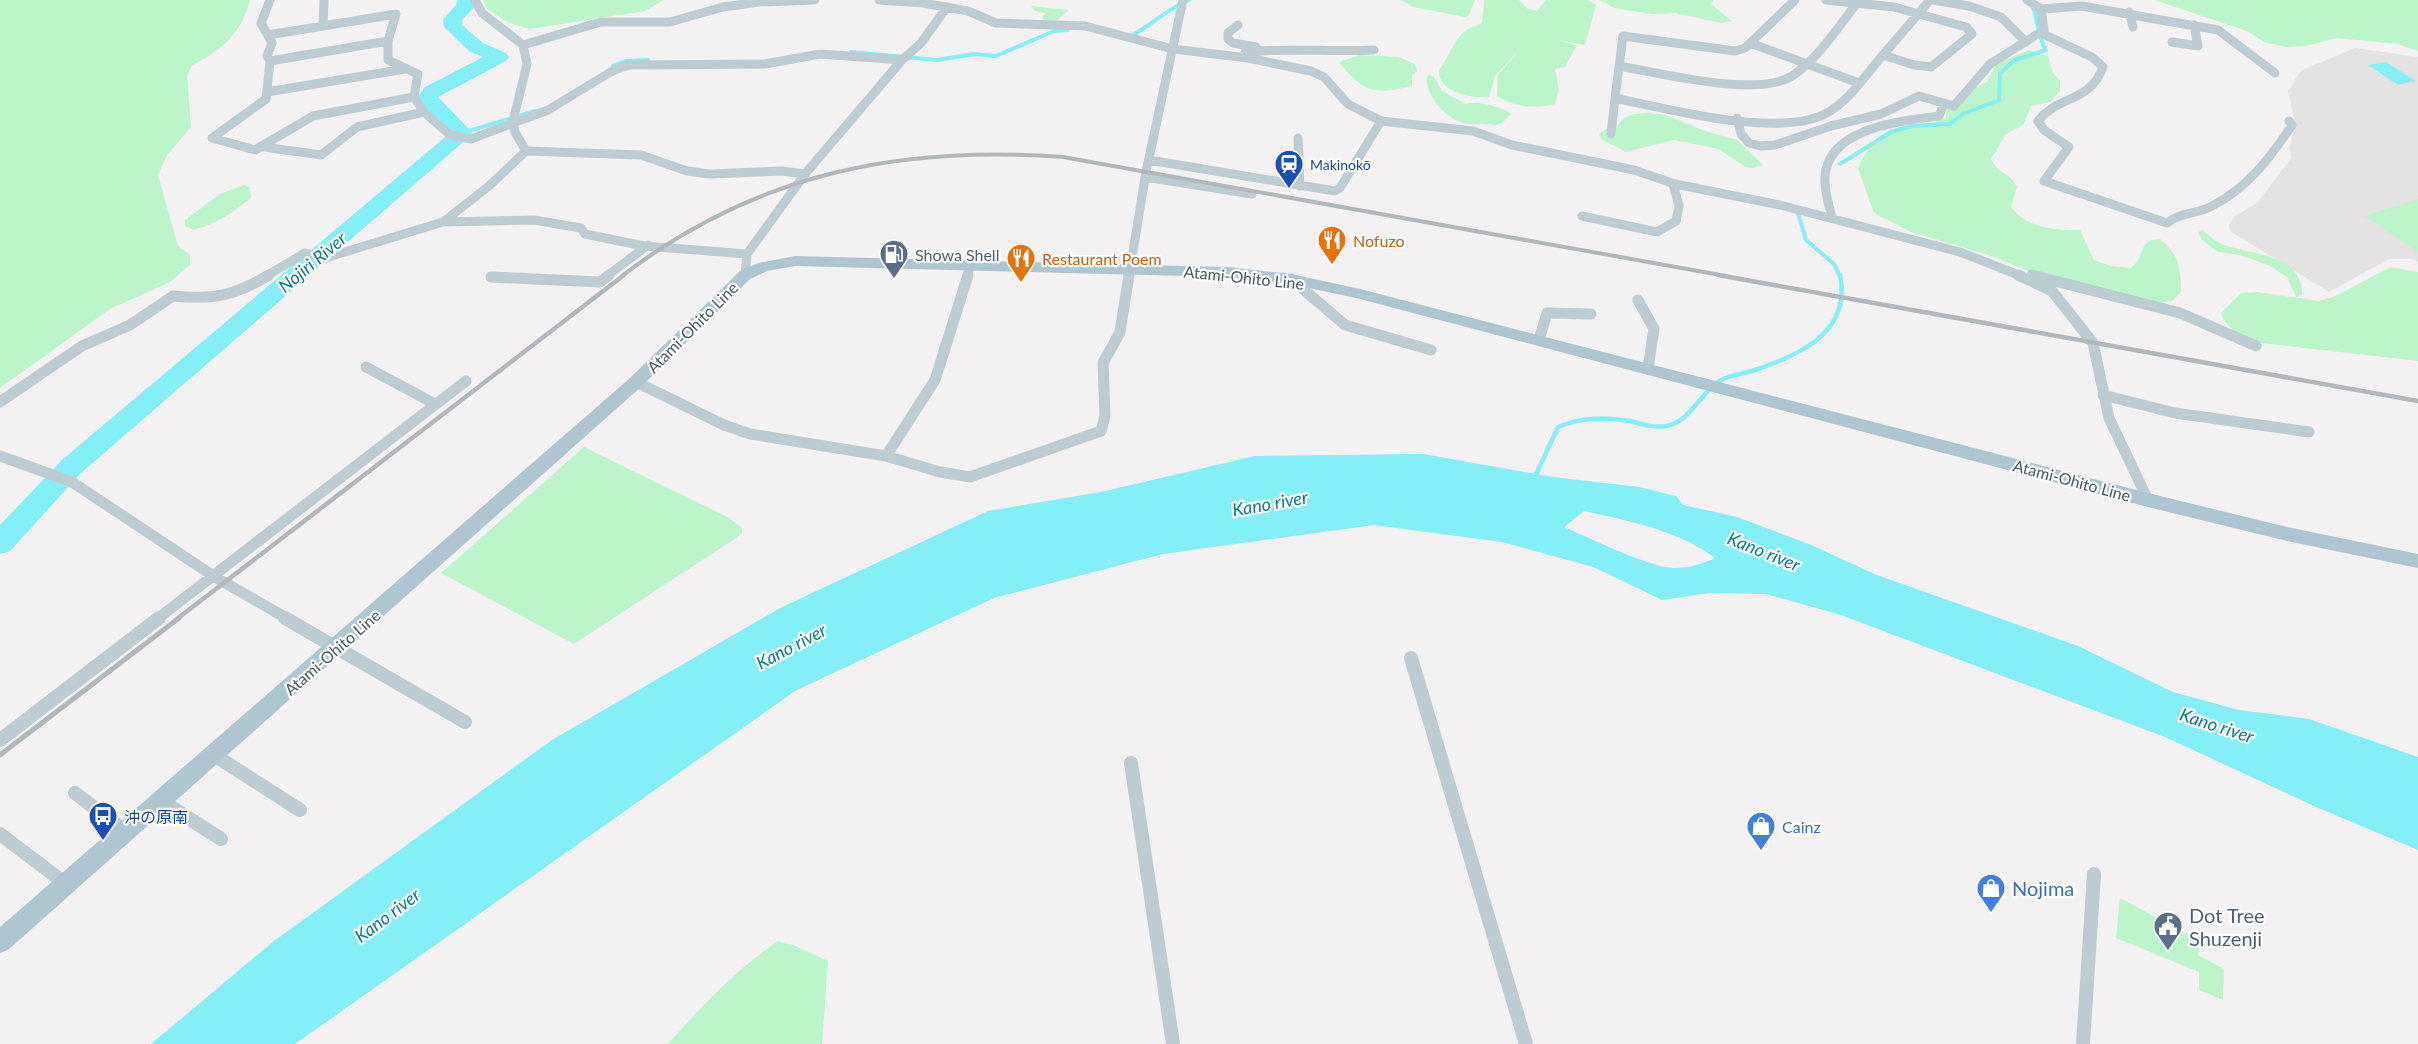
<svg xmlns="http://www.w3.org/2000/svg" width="2418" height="1044" font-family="Lato,'Noto Sans JP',sans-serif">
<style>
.education{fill:#e5e2e3}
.green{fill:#bbf5c9}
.water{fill:#84eff6;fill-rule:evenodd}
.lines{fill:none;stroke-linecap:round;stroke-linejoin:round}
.stream-far1{stroke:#84eff6;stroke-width:4}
.stream{stroke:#84eff6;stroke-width:4.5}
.river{fill:#84eff6;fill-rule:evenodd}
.street-far2{stroke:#bdcbd2;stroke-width:9}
.street-far1{stroke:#bdcbd2;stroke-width:11}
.street{stroke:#bdcbd2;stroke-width:14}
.primary{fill:#aec6d2;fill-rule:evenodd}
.rail-far2{stroke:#b2b7bc;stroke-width:4}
.rail-far1{stroke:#b2b7bc;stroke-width:4.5}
.rail{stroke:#b2b7bc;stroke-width:5}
.labels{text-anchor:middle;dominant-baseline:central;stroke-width:4.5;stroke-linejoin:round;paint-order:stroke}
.far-transit-label{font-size:14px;fill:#164399;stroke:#fff;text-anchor:start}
.food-label{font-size:16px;fill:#c56008;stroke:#fff;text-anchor:start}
.service-label{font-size:16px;fill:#4e5e75;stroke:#fff;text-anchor:start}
.street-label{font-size:16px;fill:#465861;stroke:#fff}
.transit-label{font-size:16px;fill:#164399;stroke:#fff;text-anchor:start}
.shop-label{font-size:16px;fill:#366cbe;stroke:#fff;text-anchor:start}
.water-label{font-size:18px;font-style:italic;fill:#057f87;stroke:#fff}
.near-shop-label{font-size:20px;fill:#366cbe;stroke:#fff;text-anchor:start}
.near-service-label{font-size:20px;fill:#4e5e75;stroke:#fff;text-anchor:start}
</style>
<rect width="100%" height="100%" fill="#f3f1f1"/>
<path class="education" d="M2355,48l63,9v205l-5,-3h-24l-60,33 -99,-61 -1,-6 6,-9 23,-14 34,-45 -3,-8 6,-25 -7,-33 8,-13 6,-8z"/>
<path class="green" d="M0,0h250c-8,32 -29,52 -58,65l-5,12 4,50 -24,28 -9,20 20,71 12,9v10l-20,17 -60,27 -110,79z
M484,0h180l-19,11 -116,18 -22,-7 -21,-14z
M1401,0h74l-6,15 -4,2 -52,-10z
M1484,0h35l9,9 9,2 9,-11h42l8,5 -11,40 -29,-5 21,5 -12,22 -10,2 4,21 -4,14c-20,5 -41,3 -58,-8l1,-21 23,-27 -26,28 -6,21c-16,2 -52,-5 -50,-27 9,-11 14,-28 25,-38 5,-4 13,-6 18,-9z
M1600,0h114l-3,4 21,17 -11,2 -46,-10 -23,1 -38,-6z
M2154,0h264v51l-20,-7 -61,-6 -32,8 -19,1 -22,-5 -17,-11z
M1031,6l38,4 -13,11h-12l-2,-3 4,-5 -11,-2z
M2029,50l19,6 5,17 7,8v10l-10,11 -19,4 -8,19 -17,9 -15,25c6,14 20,14 26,28l-6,19c13,22 46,25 69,24l14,30 17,6 20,2c16,-13 6,-28 29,-29 19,15 21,29 21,53l-9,9 -20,2 -116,-29 -50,-20 -75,-22 -37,-19 -16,-45c16,-33 26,-40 62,-44 11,-1 17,-1 26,-7 3,-24 23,-25 41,-35l9,-18z
M1361,55l37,2 17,7 2,7 -5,5v10c-38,9 -48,7 -73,-24z
M1430,75l4,2 8,14 24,13c9,-4 37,3 45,10l-9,9 -6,2c-11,-2 -28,1 -38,-4 -16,-7 -33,-27 -31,-45z
M1649,113l17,2 39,16 32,9 26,25 -10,3 -8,-1 -26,-18 -45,-9 -48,12 -25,-13 -2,-5 7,-5 11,-1c7,-15 17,-14 32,-15z
M244,185l6,2 1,11c-18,14 -35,27 -58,32l-8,-4v-6l35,-26z
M2418,199v53l-53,-36z
M2202,230c7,4 11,11 19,14 27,10 83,10 81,51l-6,2 -9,-20 -17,-11 -30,-11 -22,-3 -16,-12 -4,-8z
M2390,267l28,5v89l-156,-18c-17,-5 -34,-11 -41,-30l20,-20 15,-1 63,9 17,-5z
M584,447l145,71 13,10v5l-6,5 -162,106 -133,-71z
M2120,898l80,43 -2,14 26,14 -1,31 -24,-10v-18l-83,-34z
M778,941l15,4 35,16 -6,83h-154c34,-38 67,-74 110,-103z"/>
<path class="water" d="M2386,62l30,19 -18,4 -30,-20z
M1423,454l130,23 86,10 37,9 7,9 54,12 72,27 68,31 201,71 95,46 66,18 70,9 109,38v93l-104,-44 -149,-69 -324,-122 -75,-21 -57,-1 -47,7 -69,-33 -91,-25 -128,-17 -211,29 -169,44 -199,93 -500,353h-144l123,-103 278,-201 228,-132 208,-97 113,-19 154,-36zM1584,511c46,10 93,19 131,47 -13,6 -26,10 -41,10 -26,-1 -84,-30 -110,-41z"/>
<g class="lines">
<path class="stream-far1" d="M1131,36c21,-11 36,-27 58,-36
M851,52l86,8 37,-6 22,2 58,-25 13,-1
M613,66l14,-5 21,-1
M462,133l73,-22
M1840,164l51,-32 21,-6 38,-2 13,-10 36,-14 1,-27 15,-13 31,-10c-9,-14 -7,-28 -13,-43
M1798,213l8,27 28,24 6,12"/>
<path class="stream" d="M1534,479l24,-52c24,-10 46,-10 72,-6 12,3 23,7 36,5 25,-4 34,-34 55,-46 9,-5 21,-6 31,-9 46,-15 100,-38 88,-96"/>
<path class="river" d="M457,0h18l-1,7 -12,13v5l21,18 23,10 3,4 -3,4 -68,36 31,32 3,4 -3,4 -388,336 -71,78 -10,3v-29l63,-66 387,-326 -33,-35 8,-11 58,-30 -14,-6 -25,-24 -1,-8 13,-14z"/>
<path class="street-far2" d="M270,0l-9,23 11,20 -5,13 3,5 -4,38 -54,39 43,12 58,-34 101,-19
M475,0l7,13 41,32 4,19 -14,57 2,11 11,19 115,4 46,16 23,3 72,-3 23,3
M879,0l44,3 45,8 28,12 89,3 88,23 75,9 63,13 13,6 24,27 33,17 92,10 39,14 122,25 41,14 105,21 180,47 61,24
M1795,0l-50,48 -10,3 -112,-15 -8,62c52,11 162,40 210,16 23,-11 41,-40 58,-59l31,10 17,2 41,-33 -6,-7 -72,-20 -68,-7
M1933,0l36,6 32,11 25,25
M2041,9l41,-3 136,24 57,43
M2129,12l4,15
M323,25l1,-25
M1238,25l-10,8v6l5,4 23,4
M2041,33l51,24 11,10c-13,36 -45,28 -65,54l6,9 25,17 -25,34 123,42c12,-10 29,-9 43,-16 37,-18 60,-49 82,-82l-3,-4
M268,35l128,-21 -8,27v19l30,14 -4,23 10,15 26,23 21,4 77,-29 66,-40 15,-5 136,-1 55,-10 82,6
M2172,42l26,4 -4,-21
M1750,43l106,39
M523,45l78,-23h69l53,-15 36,-5 56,-2
M1245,52c43,-4 85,0 129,-2
M1883,55l47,-55
M270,61l118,-20
M1619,66c41,7 138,32 173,10 26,-17 46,-49 65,-73
M267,92l138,-23
M1737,118l4,16 8,9 12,3 14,-1 56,-19 50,-12 38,-18 35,10 36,-42 54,-34 -3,-21 -14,-9
M1611,134l4,-36
M1298,138l2,48
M264,147l57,8 36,-28 67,-15
M1149,160l186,31 5,-3 41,-67
M1145,177l107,17
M1582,216l75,16 19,-11 3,-15 -6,-22
M1832,218c-3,-13 -8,-27 -7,-41 3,-50 78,-56 114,-61l5,-12
M443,222l91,-2 47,8 4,6 59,12 103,8
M745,275l2,-21 58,-80 97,-114 19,-17 26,-36
M2032,275l6,1
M266,276l39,-23 20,5 118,-36 46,-36 37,-35
M607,276l41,-31
M967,276l4,-11
M1129,276l17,-104 37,-172"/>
<path class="street-far1" d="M2018,275l34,16 41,52 16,75 39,82
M2032,275l148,38 76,33
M491,277l109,5 9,-7
M1291,279l54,46 86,25
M1638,300l16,29 -6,39
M1539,340l8,-27 44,1
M366,367l69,37
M636,382l88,43 26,9 136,22 54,16 30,5 131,-46 4,-15 -2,-53 17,-31 9,-57
M2103,395l72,18 134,19
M0,402l82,-56 48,-21 43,-29c40,4 61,0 96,-21
M0,456l72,26 143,95 73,42
M886,456l49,-76 33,-105
M157,619l309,-238"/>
<path class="street" d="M285,618l180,104
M1411,658l115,386
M0,740l159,-122
M214,755l86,55
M1131,763l42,281
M75,793l51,39
M162,801l59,38
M0,834l66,50
M2083,1044l11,-170"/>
<path class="primary" d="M795,256l432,11 64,7 69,15 788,204 139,34 131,27v14l-131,-27 -139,-34 -788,-208 -69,-15 -64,-7 -432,-11 -28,5 -17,8 -108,107 -634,564 -8,3v-26l630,-549 110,-107 18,-8z"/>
<path class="rail-far2" d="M622,276c133,-102 276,-131 441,-119l663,119"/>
<path class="rail-far1" d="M1718,275l700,126
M177,619l447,-344"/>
<path class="rail" d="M0,755l179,-137"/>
</g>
<defs>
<g id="station-pin" transform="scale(1.5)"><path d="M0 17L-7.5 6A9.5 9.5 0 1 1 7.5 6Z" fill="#1a4fb4" stroke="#fff"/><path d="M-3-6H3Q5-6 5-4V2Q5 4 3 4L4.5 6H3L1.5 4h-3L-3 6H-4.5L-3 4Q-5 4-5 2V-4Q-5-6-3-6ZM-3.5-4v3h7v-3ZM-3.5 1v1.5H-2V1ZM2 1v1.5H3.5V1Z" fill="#fff"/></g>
<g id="restaurant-pin" transform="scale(1.5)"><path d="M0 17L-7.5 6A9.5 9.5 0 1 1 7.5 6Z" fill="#e8710a" stroke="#fff"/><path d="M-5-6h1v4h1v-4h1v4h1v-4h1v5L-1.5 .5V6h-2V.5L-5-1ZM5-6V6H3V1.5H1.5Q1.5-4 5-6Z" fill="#fff"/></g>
<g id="fuel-pin" transform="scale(1.5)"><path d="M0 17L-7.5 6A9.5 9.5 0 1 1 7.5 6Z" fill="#5c6f8a" stroke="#fff"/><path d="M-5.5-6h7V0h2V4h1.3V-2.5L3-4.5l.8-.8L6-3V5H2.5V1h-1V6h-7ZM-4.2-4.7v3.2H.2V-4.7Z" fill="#fff"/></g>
<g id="bus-pin" transform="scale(1.5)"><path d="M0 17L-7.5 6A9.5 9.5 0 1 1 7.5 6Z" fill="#1a4fb4" stroke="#fff"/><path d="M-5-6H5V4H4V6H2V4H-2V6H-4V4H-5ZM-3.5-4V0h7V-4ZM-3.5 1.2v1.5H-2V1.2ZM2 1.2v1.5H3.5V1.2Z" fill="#fff"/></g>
<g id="shop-pin" transform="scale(1.5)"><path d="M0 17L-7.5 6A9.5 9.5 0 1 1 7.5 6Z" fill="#3f7fe0" stroke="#fff"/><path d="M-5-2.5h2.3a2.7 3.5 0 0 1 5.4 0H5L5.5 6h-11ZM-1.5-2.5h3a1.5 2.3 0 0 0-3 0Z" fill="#fff"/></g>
<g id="civic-pin" transform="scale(1.5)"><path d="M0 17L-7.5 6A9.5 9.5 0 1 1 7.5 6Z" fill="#5c6f8a" stroke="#fff"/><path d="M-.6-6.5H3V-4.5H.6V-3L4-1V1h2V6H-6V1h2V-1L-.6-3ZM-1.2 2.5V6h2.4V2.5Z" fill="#fff"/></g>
</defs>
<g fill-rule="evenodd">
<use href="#station-pin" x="1289" y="164"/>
<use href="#restaurant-pin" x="1332" y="240"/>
<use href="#fuel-pin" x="894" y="254"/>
<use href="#restaurant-pin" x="1021" y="258"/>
<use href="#bus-pin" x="103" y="816"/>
<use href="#shop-pin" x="1761" y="826"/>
<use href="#shop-pin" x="1991" y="888"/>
<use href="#civic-pin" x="2168" y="926"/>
</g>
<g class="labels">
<g class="far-transit-label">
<text x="1310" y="164">Makinokō</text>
</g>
<g class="food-label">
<text x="1353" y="240">Nofuzo</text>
<text x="1042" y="258">Restaurant Poem</text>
</g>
<g class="service-label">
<text x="915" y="254">Showa Shell</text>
</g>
<g class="street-label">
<text transform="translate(1244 277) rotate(6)">Atami-Ohito Line</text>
<text transform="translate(692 327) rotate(-45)">Atami-Ohito Line</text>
<text transform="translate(2072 480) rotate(15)">Atami-Ohito Line</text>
<text transform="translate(332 652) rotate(-41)">Atami-Ohito Line</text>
</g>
<g class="transit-label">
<text x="124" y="816">沖の原南</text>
</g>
<g class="shop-label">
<text x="1782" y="826">Cainz</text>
</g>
<g class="water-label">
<text transform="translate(312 262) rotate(-40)">Nojiri River</text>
<text transform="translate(1270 503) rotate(-10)">Kano river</text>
<text transform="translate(1764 551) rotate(22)">Kano river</text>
<text transform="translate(791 646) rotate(-28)">Kano river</text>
<text transform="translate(2217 725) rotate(18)">Kano river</text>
<text transform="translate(387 915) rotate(-37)">Kano river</text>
</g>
<g class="near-shop-label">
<text x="2012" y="888">Nojima</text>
</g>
<g class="near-service-label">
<text x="2189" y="915">Dot Tree<tspan x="2189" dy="23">Shuzenji</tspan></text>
</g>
</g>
</svg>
